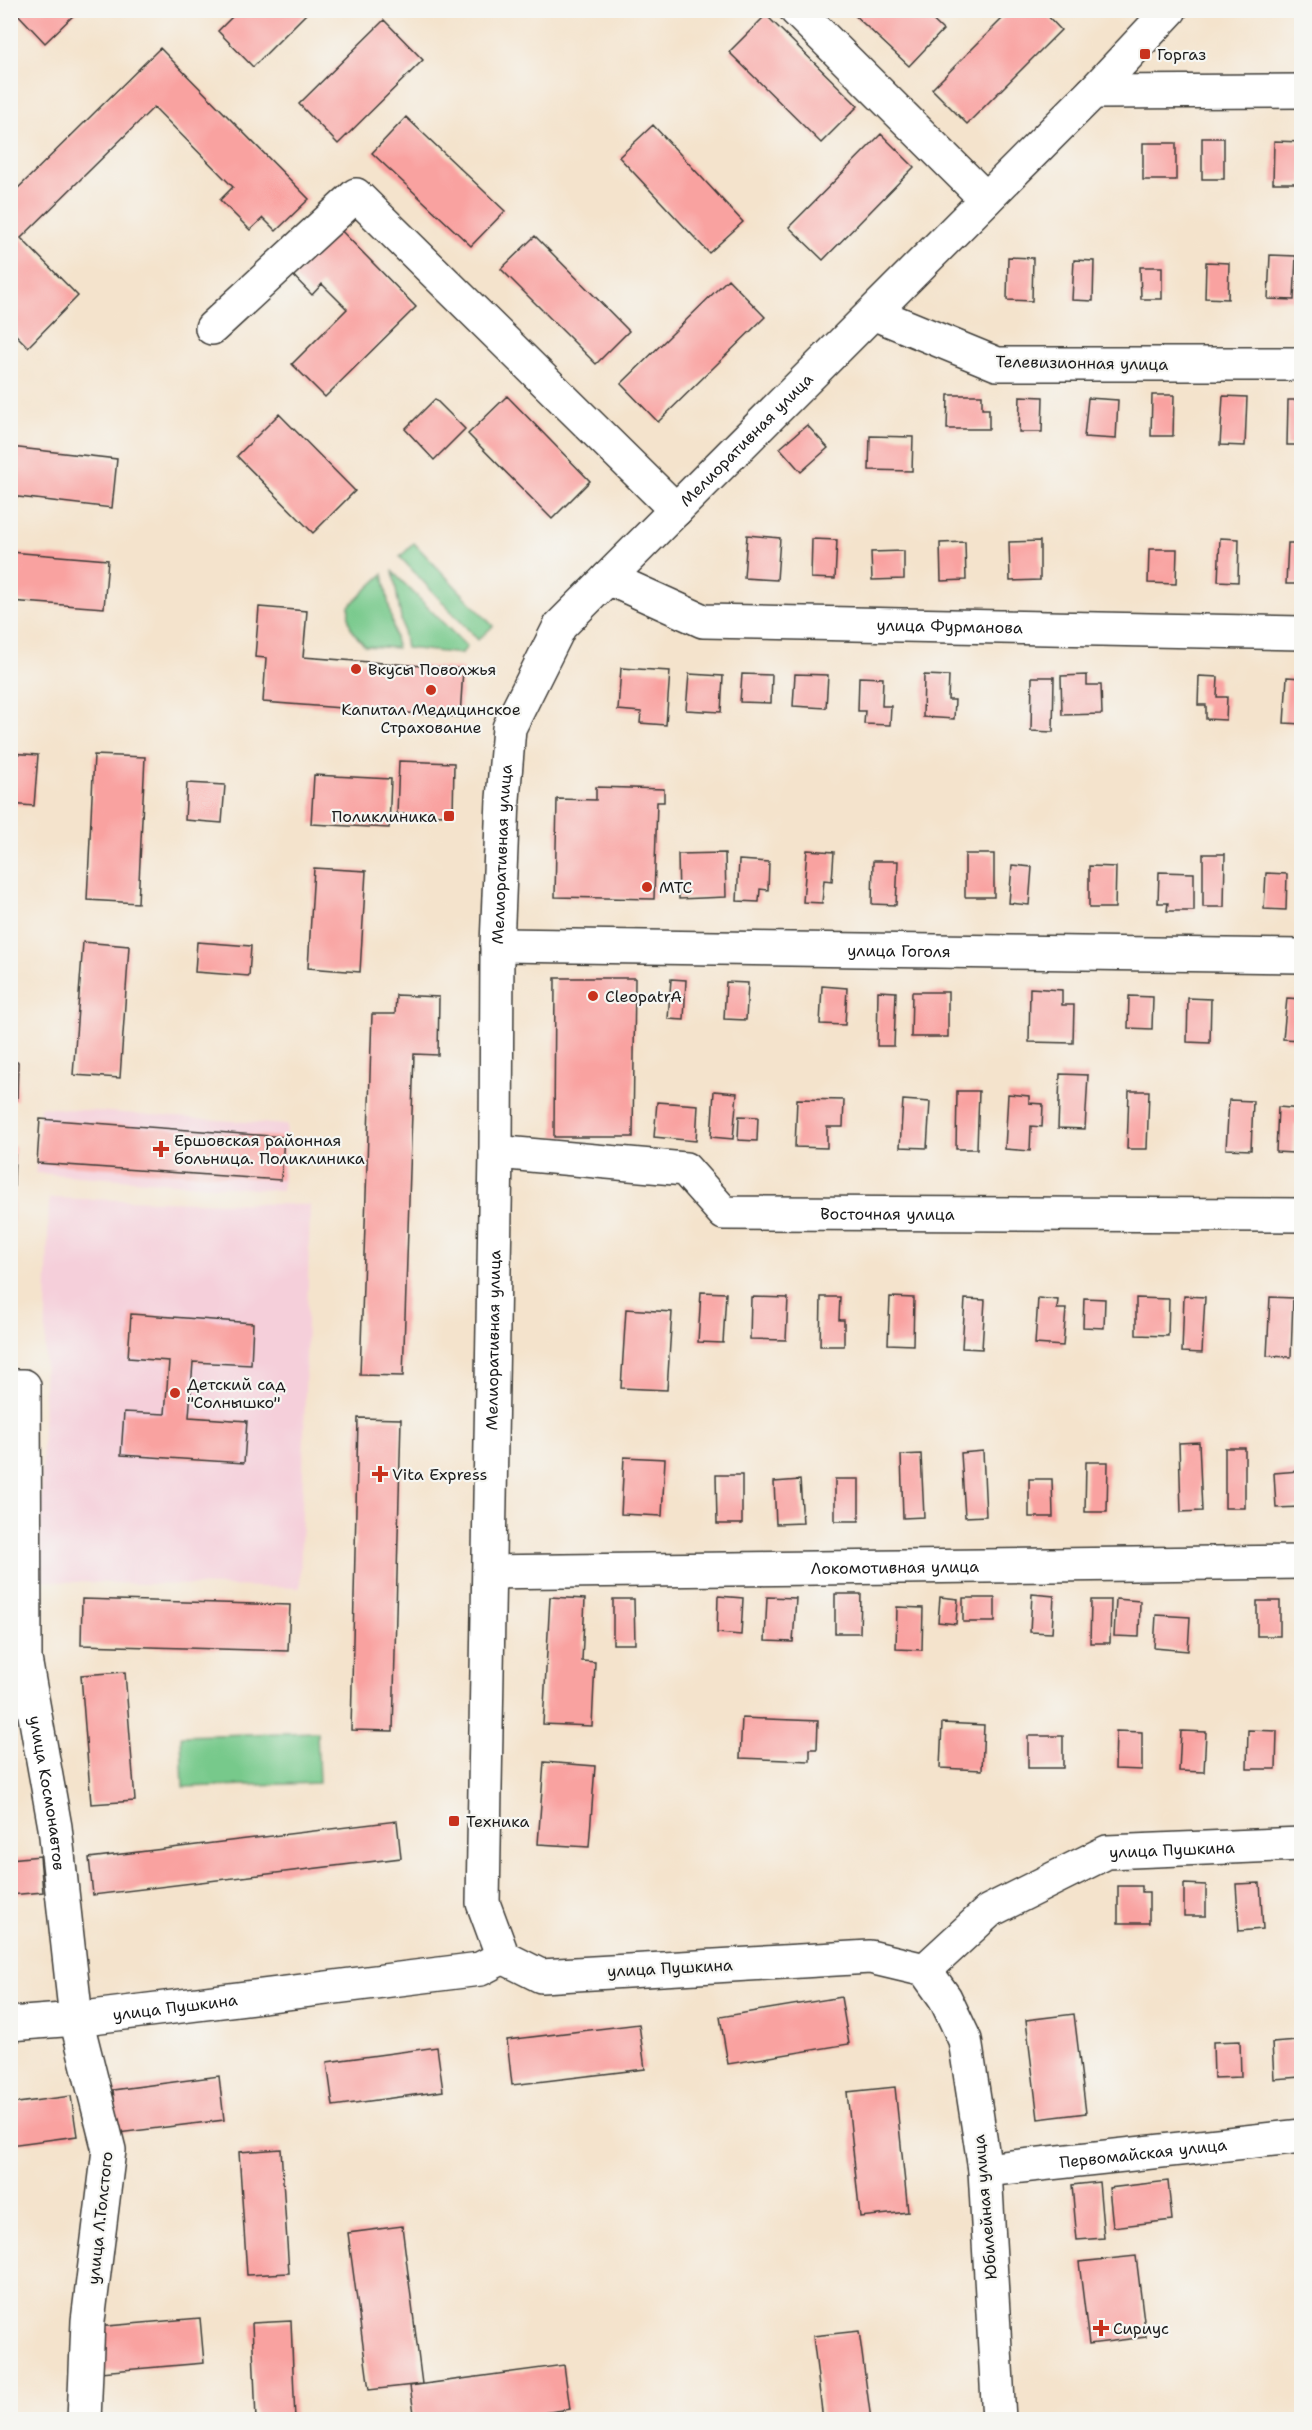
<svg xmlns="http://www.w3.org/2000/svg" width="1312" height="2430" font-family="'Shantell Sans',sans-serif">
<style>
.built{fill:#f5cfda}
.green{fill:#77c98b;stroke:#4a7254;stroke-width:1.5}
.building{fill:#f9a2a0}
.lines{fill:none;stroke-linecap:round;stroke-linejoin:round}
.minor-casing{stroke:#3c3a36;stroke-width:36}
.major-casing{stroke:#3c3a36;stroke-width:36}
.minor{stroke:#fff;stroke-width:33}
.major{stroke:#fff;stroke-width:33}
.poi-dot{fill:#c8321e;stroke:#f6f6f2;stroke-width:2}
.labels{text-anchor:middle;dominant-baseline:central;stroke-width:4.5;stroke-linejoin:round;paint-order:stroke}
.poi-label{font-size:16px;fill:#1c1c1c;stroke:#f6f6f2;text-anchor:start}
.street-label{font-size:16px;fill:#1c1c1c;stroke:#f6f6f2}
</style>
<rect width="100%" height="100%" fill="#f6f6f2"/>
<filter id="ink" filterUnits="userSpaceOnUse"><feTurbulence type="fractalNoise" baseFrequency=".0167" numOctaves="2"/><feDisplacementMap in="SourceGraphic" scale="12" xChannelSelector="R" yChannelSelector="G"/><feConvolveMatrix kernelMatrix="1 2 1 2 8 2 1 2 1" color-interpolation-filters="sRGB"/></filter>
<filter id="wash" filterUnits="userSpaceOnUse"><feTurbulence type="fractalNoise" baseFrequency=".008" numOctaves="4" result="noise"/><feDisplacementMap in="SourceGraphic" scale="24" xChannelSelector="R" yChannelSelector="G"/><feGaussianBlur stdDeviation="1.35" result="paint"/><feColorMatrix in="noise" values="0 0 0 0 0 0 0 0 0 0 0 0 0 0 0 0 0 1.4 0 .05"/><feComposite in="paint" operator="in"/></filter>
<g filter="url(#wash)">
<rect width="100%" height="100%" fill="#f4e3cc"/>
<path class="built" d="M40,1107l247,18 -5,66 -246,-18z
M49,1198l261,7 -10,383 -261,-7z"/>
<path class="green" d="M414,543l79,83 -15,14 -78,-83z
M393,572l74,75 -6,7 -55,-6z
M383,574l14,74 -32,-2c-13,-15 -18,-19 -16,-40z
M317,1732l2,51 -136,4 -2,-51z"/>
<g id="blocks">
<path class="building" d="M14,10h65l-34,33z
M239,10h71l-57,57 -35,-36z
M849,10h73l21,20 -34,36z
M1011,10h31l19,20 -94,94 -35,-35z
M766,15l92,91 -37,37 -92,-91z
M384,20l39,40 -85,84 -39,-40z
M160,48l149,151 -33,32 -13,-13 -13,12 -30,-30 13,-13 -79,-80 -133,131 57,58 -50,51 -18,-18v-133z
M406,117l99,94 -34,35 -99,-93z
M653,125l90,97 -34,31 -90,-96z
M881,134l33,33 -91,93 -34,-33z
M1202,138h22v41h-22z
M1274,141l28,1v41h-29z
M1143,143h33v37h-33z
M329,218l87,89 -91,90 -33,-33 55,-55 -25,-25 -10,11 -30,-31z
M535,236l94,95 -33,33 -95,-95z
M1270,255l26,1 -2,44 -26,-1z
M1008,257l25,1 -1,43 -25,-1z
M1074,260l20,1 -1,40 -21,-1z
M1206,262l23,1 -1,36 -23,-1z
M1140,267h22v32h-21z
M728,279l37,38 -107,105 -37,-38z
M948,395h34v14h7v20h-42z
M1152,395h22l-1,41h-22z
M507,396l83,85 -38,38 -84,-85z
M1020,396l23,1 -1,35h-23z
M1223,396l24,1 -2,49 -25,-1z
M1088,398l30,2 -2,39 -32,-2z
M435,399l30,30 -31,31 -29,-31z
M1288,400h14v45h-15z
M279,414l76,77 -42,42 -76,-77z
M807,425l21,23 -27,24 -21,-24z
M870,436l43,1 -1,34 -43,-1z
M10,447l107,12 -5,49 -102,-12z
M747,535l33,3 -3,42 -33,-2z
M1220,538l19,1 -1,43 -20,-1z
M812,539l25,1 -2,39 -24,-1z
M1040,541v39l-30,1 -1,-39z
M965,542l1,38 -25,1 -1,-38z
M1288,543h14v41h-16z
M1149,549h28l-1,35 -28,-1z
M904,551v28l-32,1 -1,-28z
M10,552l98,8 -4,48 -94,-7z
M259,607l48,4 -4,46 160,12 -3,48 -197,-15 3,-44 -11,-1z
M621,668l49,3 -4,54 -26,-2 1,-11 -23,-2z
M689,674l34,2 -2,36 -35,-2z
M742,674l30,1 -1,28 -31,-1z
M795,674l33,1 -2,33 -33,-2z
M924,675l25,1 -1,24h7l-1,19 -31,-2z
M1087,675v10h14l1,29 -40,1 -1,-39z
M1199,676l19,1 -1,20h10l-1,23 -20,-1v-14h-8z
M859,677l24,1 -1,28h9l-1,19 -26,-1 1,-13h-7z
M1032,677h22l-1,55 -22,-1z
M1287,677l15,1v46l-18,-1z
M10,753l28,2 -4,51 -24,-2z
M94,755l51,2 -7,146 -51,-3z
M399,761l55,2 -1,52 -56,-1z
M314,775l77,4 -2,49 -78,-4z
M187,783l38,2 -3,38 -37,-3z
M596,787l68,2v13h-7l-3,97 -99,-2 2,-98 39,1z
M807,850l27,2 -2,29 -8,-1 -2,23 -19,-1z
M725,853l1,44 -47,2 -1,-45z
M965,854h29v43h-29z
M1203,854h22l-1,53h-21z
M739,860l30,2 -1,28 -8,-1 -1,13 -22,-1z
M873,861h25l-2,44 -24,-1z
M1012,865l20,2 -3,38 -20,-2z
M1089,866l27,1 -1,41h-26z
M314,868l52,3 -6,101 -52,-4z
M1159,872l35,1v38h-27l1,-8h-10z
M1266,873l21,1 -1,36 -22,-1z
M83,942l46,4 -9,132 -47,-3z
M197,942l54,4 -2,30 -54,-4z
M555,978h80l-2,159h-79z
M671,979l15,1 -2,40 -16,-1z
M726,982l22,1 -2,37 -22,-1z
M822,986l25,2 -2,37 -25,-1z
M1030,988l32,2v15h12l-1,38 -44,-1z
M878,991l18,1 -2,54h-17z
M912,992h36v45h-37z
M396,995l43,2 -1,58 -24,-1 -11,322 -43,-1 12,-361h23z
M1129,996l24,1 -1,32 -24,-1z
M1188,998l23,1 -1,44 -23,-1z
M1287,998l15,1v41l-19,-1z
M10,1062h8l-1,38h-7z
M1060,1074l28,1 -3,54 -27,-1z
M714,1091l23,2 -4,46 -22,-2z
M957,1091h22l-2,58h-21z
M1129,1091h20l-2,58h-20z
M1008,1094l21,2v7l14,1 -1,23 -11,-1 -1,25 -25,-2z
M797,1099l47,1 -1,27h-16v21l-32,-1z
M903,1100l27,2 -3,46 -27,-1z
M1229,1100l24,1 -2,49 -25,-1z
M657,1102l41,3 -2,36 -42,-4z
M1278,1107l24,2v15h-7l-2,29 -17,-1z
M739,1116l19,1 -1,24 -19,-1z
M40,1119l244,18 -3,43 -244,-17z
M10,1146h5l-3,122h-2z
M701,1292l25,1 -3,50 -25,-1z
M1184,1296l21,1 -3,56 -20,-1z
M751,1297l37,1 -2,42 -36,-1z
M821,1297h19l-1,23h5v26h-24z
M890,1297l24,1 -1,47 -25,-1z
M1270,1297l23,1 -2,59 -24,-1z
M1038,1298l20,2 -1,9h9l-3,37 -28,-2z
M1084,1298l21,1 -1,29 -21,-1z
M1136,1298l33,1 -1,37 -32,-1z
M965,1299l20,1 -3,49 -20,-1z
M626,1309l46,3 -5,78 -46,-2z
M131,1314l122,9 -2,42 -58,-3 -4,55 58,4 -3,42 -123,-8 3,-43 41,2 4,-53 -41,-3z
M358,1418l43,1 -8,312 -42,-1z
M1199,1442l3,69 -21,1 -2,-69z
M1225,1448h20v60h-20z
M983,1451l3,65 -21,1 -4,-64z
M921,1454l3,63 -21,1 -2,-63z
M624,1457l41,2 -3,57 -41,-2z
M1086,1462h22l-1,50h-22z
M1299,1471l1,36 -24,1 -2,-35z
M716,1475h26v49h-25z
M835,1479h24v42h-24z
M1029,1479h23l1,38h-24z
M800,1480l3,43 -27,1 -2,-42z
M835,1594h26l-1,39h-25z
M1032,1594l22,2 -2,37 -22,-1z
M718,1596l25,2 -2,37 -24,-2z
M550,1597l35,2 -3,62 13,1 -3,64 -49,-2z
M767,1597l29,1 -3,44 -28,-1z
M940,1597l18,2 -2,25 -18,-2z
M963,1598h32v24h-32z
M82,1599l208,6 -2,46 -207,-6z
M613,1599h21l1,45h-22z
M1116,1599l24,2 -1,36 -25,-1z
M1091,1600h20l-1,43h-20z
M1257,1601h23v35h-23z
M897,1607l26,1 -1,42 -26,-1z
M1156,1615l34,2 -2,34 -34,-3z
M125,1672l10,129 -44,3 -10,-129z
M742,1718l76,3 -1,28h-7v12l-70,-3z
M942,1723l42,2 -2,45 -42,-2z
M1248,1730l29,1 -1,38h-29z
M1116,1731l26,1v38l-27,-1z
M1181,1731l25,1 -2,40 -25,-1z
M1028,1736h35v32h-35z
M544,1762l51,4 -6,81 -51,-3z
M397,1821l4,37 -308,37 -4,-37z
M40,1856l3,36 -33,3v-36z
M1260,1883l3,46 -24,2 -3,-47z
M1184,1884l22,1v31h-22z
M1118,1886h24v6h7v31h-31z
M841,1997l8,47 -121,20 -8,-47z
M1074,2014l12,99 -48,6 -12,-99z
M639,2024l6,45 -133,16 -5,-45z
M1240,2041l1,36 -27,1 -1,-36z
M1298,2041l2,36 -26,2 -2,-36z
M437,2047l6,44 -110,15 -6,-44z
M219,2076l5,44 -106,13 -5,-43z
M895,2087l13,125 -48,5 -13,-125z
M71,2096l6,40 -67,9v-41z
M281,2149l8,124 -42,2 -8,-123z
M1168,2181l4,39 -59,7 -4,-39z
M1099,2182l5,56 -27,2 -5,-55z
M402,2226l20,158 -53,6 -21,-157z
M1136,2256l10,81 -57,7 -10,-82z
M200,2318l4,45 -104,9 -4,-45z
M291,2321l4,99h-39l-4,-97z
M859,2331l12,89h-48l-10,-84z
M564,2365l6,44 -75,11h-80l-5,-34z"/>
</g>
</g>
<g filter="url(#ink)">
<use href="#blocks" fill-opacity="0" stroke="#3c3a36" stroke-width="1.5"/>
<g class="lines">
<g class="minor-casing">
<g id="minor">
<path d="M796,10l190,189"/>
<path d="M1093,92l209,-1"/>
<path d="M873,313l124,51h305"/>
<path d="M212,328l144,-133 320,315"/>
<path id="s1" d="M608,578l95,43 599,12"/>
<path id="s2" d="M497,945l805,11"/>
<path id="s3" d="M496,1152l189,17 39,44 578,2"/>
<path id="s4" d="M10,1386h14l1,273 30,168 21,192 33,131 -21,171 -4,99"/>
<path id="s5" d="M489,1572l813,-10"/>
<path id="s6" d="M925,1970l64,-59 118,-59 195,-8"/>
<path id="s7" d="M10,2024l66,-5 404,-50 23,-12"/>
<path id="s8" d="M985,2170l317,-34"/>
</g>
</g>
<g class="major-casing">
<g id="major">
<path id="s9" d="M999,2420l-14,-250 -20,-130 -20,-42 -20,-28 -55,-13 -329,19 -38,-19 -20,-54 13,-751 1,-207 6,-146 6,-71 51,-102 533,-534 77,-82"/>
</g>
</g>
<use href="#minor" class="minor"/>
<use href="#major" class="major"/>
</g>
</g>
<g class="poi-dot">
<rect x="1139" y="48" width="12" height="12" rx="3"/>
<circle cx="356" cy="669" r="6"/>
<circle cx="431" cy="690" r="6"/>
<rect x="443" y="810" width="12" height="12" rx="3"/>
<circle cx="647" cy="887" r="6"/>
<circle cx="593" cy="996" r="6"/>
<path d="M158 1140h6v6h6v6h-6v6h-6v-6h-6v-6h6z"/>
<circle cx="175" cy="1393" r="6"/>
<path d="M377 1465h6v6h6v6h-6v6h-6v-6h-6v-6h6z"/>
<rect x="448" y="1815" width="12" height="12" rx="3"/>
<path d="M1098 2319h6v6h6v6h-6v6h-6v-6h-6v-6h6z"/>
</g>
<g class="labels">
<g class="poi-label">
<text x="1157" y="54">Горгаз</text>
<text x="368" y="669">Вкусы Поволжья</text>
<text x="431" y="709" text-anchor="middle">Капитал Медицинское<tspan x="431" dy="18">Страхование</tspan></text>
<text x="437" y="816" text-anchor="end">Поликлиника</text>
<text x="659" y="887">МТС</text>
<text x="605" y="996">CleopatrA</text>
<text x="174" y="1140">Ершовская районная<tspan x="174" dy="18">больница. Поликлиника</tspan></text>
<text x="187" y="1384">Детский сад<tspan x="187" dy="18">"Солнышко"</tspan></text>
<text x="392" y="1474">Vita Express</text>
<text x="466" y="1821">Техника</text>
<text x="1113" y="2328">Сириус</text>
</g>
<g class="street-label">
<text transform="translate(1082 363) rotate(1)">Телевизионная улица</text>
<text stroke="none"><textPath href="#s9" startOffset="2502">Мелиоративная улица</textPath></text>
<text stroke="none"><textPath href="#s1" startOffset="351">улица Фурманова</textPath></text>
<text stroke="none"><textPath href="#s9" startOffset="1998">Мелиоративная улица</textPath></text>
<text stroke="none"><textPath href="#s2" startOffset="402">улица Гоголя</textPath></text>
<text stroke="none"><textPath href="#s3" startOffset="412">Восточная улица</textPath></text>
<text stroke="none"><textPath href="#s9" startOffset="1512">Мелиоративная улица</textPath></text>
<text stroke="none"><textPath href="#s5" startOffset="406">Локомотивная улица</textPath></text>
<text stroke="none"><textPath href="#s4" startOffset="423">улица Космонавтов</textPath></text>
<text stroke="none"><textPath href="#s6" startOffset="284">улица Пушкина</textPath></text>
<text transform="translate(670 1968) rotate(-3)">улица Пушкина</text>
<text stroke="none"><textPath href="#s7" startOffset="166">улица Пушкина</textPath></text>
<text stroke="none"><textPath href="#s8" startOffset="159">Первомайская улица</textPath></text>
<text transform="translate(985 2207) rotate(-95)">Юбилейная улица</text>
<text transform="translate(100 2218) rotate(-84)">улица Л.Толстого</text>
</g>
</g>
<rect width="1312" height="2430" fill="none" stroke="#f6f6f2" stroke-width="36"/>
</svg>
